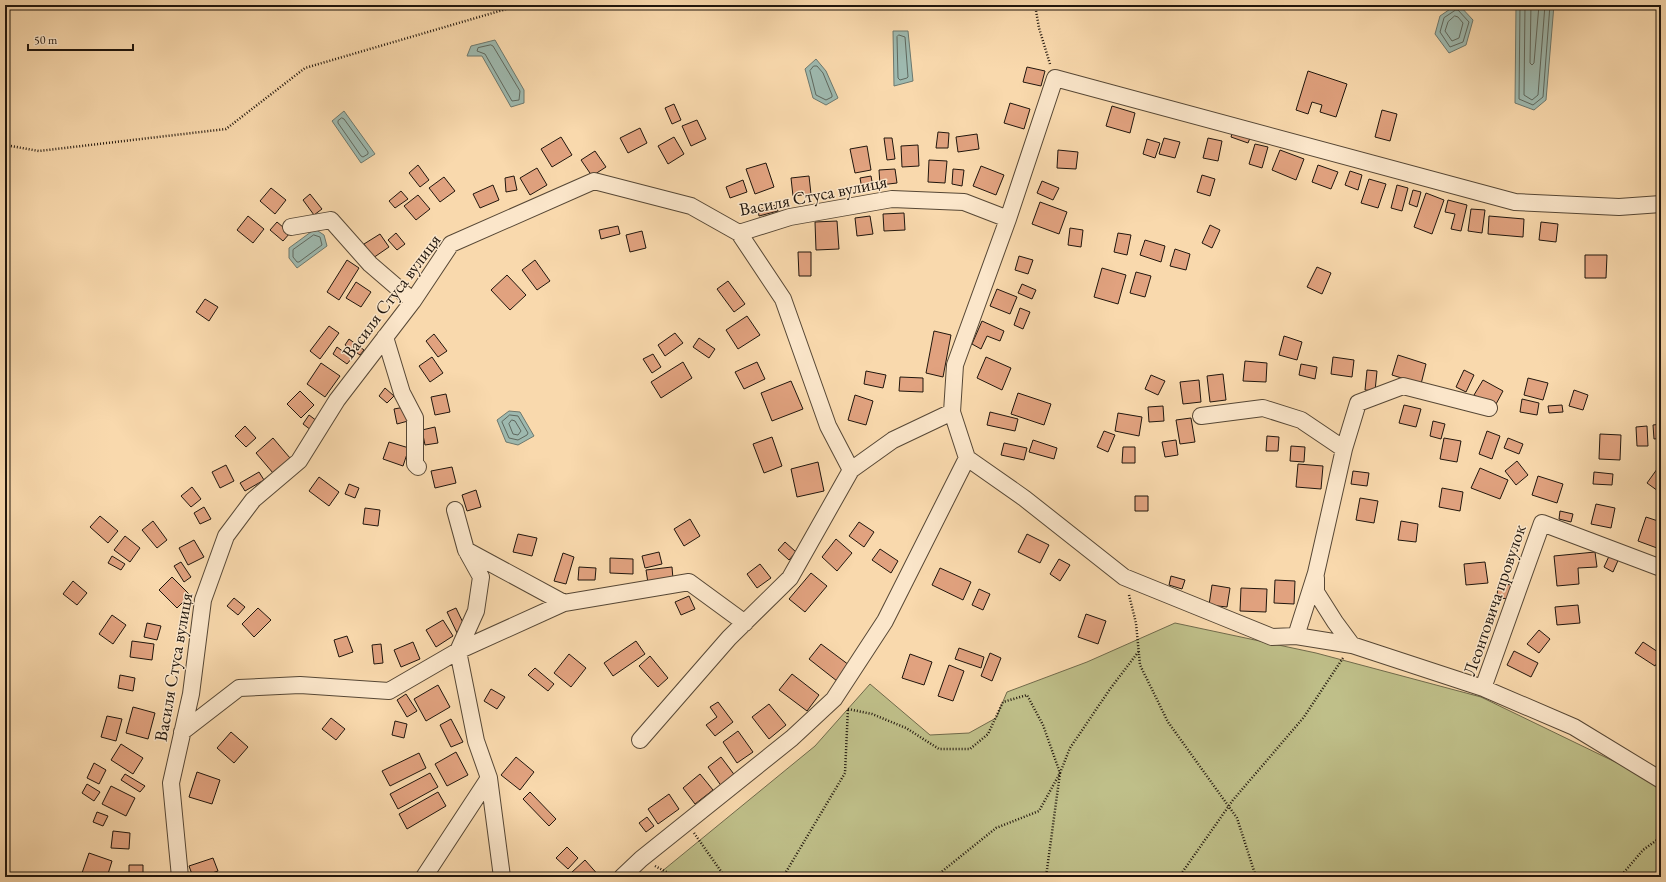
<svg xmlns="http://www.w3.org/2000/svg" width="1666" height="882" font-family="'EB Garamond',serif">
<style>
.green{fill:#bfbf89;stroke:#706a4b}
.water{fill:#9eb9af;stroke:#6c786e}
.lines{fill:none;stroke-linecap:round;stroke-linejoin:round}
.shore{stroke:#5f685e;stroke-width:1}
.building{fill:#e1a27f;stroke:#20160d}
.minor-casing{stroke:#564735;stroke-width:18}
.path{stroke:#20160d;stroke-width:2.5;stroke-dasharray:1 2;stroke-linecap:butt}
.minor{stroke:#fbe6ca;stroke-width:16}
.labels{text-anchor:middle;dominant-baseline:central;stroke-width:3;stroke-linejoin:round;paint-order:stroke}
.street-label{font-size:18px;fill:#20160d;stroke:#fbe6ca}
</style>
<rect width="100%" height="100%" fill="#f9d9ad"/>
<filter id="stains"><feTurbulence type="fractalNoise" baseFrequency=".005" numOctaves="4"/><feColorMatrix values="0 0 0 0 .2 0 0 0 0 .09 0 0 0 0 .02 0 0 0 .5 -.17"/></filter>
<radialGradient id="worn" r=".72"><stop offset=".6" stop-color="#630" stop-opacity="0"/><stop offset="1" stop-color="#630" stop-opacity=".3"/></radialGradient>
<path class="green" d="M1175,623l141,30 165,44 155,75 25,16v89h-1006l160,-131 55,-62 60,51 39,-2 27,-15 11,-26 80,-30z"/>
<path class="water" d="M1456,5h3l14,15 -7,25 -17,8 -14,-19 5,-18z
M1516,5h38l-8,95 -12,10 -19,-7z
M893,31h15l5,50 -19,5z
M495,40l29,50v13l-13,4 -29,-51h-15l4,-10z
M816,59l10,12 12,27 -12,7 -13,-7 -8,-29z
M344,111l31,43 -14,9 -29,-42z
M315,229l9,6 3,11 -30,22 -8,-10v-10z
M509,411l11,1 14,24 -16,9 -12,-3 -9,-22z"/>
<g class="lines">
<path class="shore" d="M1520,5l-1,94 14,6 10,-8 7,-92
M1525,5l-1,90 8,5 6,-5 7,-90
M1531,5l-1,58 2,2 2,-2 5,-58
M1456,10h2l11,12 -6,20 -13,5 -10,-15 4,-14z
M1455,16l3,1 5,6 -4,15 -7,3 -7,-10 3,-9z
M899,35l6,2 3,40 -1,1 -7,2 -2,-2 -1,-41z
M491,45l2,1 27,45 -1,9 -7,1 -27,-47 -8,-3 1,-3z
M814,66h3l6,7 9,22v2l-6,3 -10,-5 -6,-24z
M342,118l2,1 24,33v2l-5,3 -2,-1 -23,-33v-2z
M314,235l6,2 2,8 -23,17h-2l-4,-5v-7z
M510,415l8,1 10,17 -1,2 -9,5 -9,-2 -7,-16z
M512,420l3,1 6,10 -3,4 -5,-1 -4,-10z"/>
</g>
<path class="building" d="M1027,67l18,4 -4,15 -18,-4z
M1308,71l39,13 -11,33 -16,-5 2,-7 -10,-3 -4,12 -12,-4z
M1010,103l20,6 -6,20 -20,-6z
M674,104l7,16 -9,4 -7,-16z
M1112,106l23,7 -5,20 -24,-7z
M1382,110l15,4 -7,27 -15,-4z
M697,120l9,19 -15,7 -9,-20z
M1234,127l18,6 -4,10 -17,-6z
M640,128l7,15 -19,10 -8,-15z
M938,132l11,1 -1,15h-12z
M977,134l2,15 -21,3 -2,-15z
M561,137l11,18 -20,12 -11,-18z
M674,137l10,17 -16,10 -10,-18z
M884,138h8l3,21 -8,1z
M1164,138l16,4 -5,16 -16,-4z
M1208,138l14,3 -4,20 -15,-3z
M1147,139l13,4 -5,15 -12,-4z
M1255,144l13,3 -6,21 -13,-4z
M918,145l1,21 -17,1 -1,-21z
M867,146l4,24 -16,3 -5,-24z
M1058,150l20,2 -2,17 -19,-1z
M1280,150l24,9 -8,21 -24,-10z
M595,151l11,16 -14,9 -11,-16z
M929,160l18,1 -2,22 -17,-1z
M766,163l8,24 -19,7 -9,-25z
M418,165l11,15 -9,7 -11,-14z
M1318,165l20,7 -7,17 -19,-7z
M981,166l23,9 -8,20 -23,-9z
M537,168l10,17 -17,10 -10,-17z
M895,169l2,14 -17,2 -1,-15z
M953,169l11,1 -2,16 -10,-2z
M1350,171l12,4 -4,15 -13,-5z
M1202,175l13,4 -5,17 -13,-4z
M514,176l3,14 -11,2 -1,-14z
M809,176l2,18 -18,2 -2,-18z
M871,176l2,11 -11,2 -2,-11z
M444,177l11,14 -15,11 -11,-14z
M1369,179l17,5 -8,24 -17,-5z
M743,180l4,12 -17,6 -4,-11z
M1042,181l17,7 -6,12 -16,-7z
M493,185l6,15 -19,8 -7,-14z
M1397,185l11,3 -6,23 -11,-3z
M271,188l15,12 -11,14 -15,-13z
M1413,190l8,2 -4,15 -8,-3z
M401,191l7,8 -13,9 -6,-7z
M1426,193l18,7 -12,34 -18,-7z
M310,194l12,15 -8,6 -11,-15z
M418,195l12,14 -14,11 -12,-14z
M1448,200l19,5 -6,26 -10,-2 4,-15 -10,-2z
M1040,202l27,10 -8,22 -27,-10z
M776,205l2,6 -19,5 -1,-6z
M1471,209l14,1 -3,23 -14,-2z
M904,213l1,17 -21,1 -1,-17z
M248,216l16,13 -11,14 -16,-13z
M870,216l3,18 -16,2 -2,-18z
M1489,216l35,3 -1,18 -35,-3z
M837,221l2,28 -23,1 -1,-28z
M277,222l13,11 -7,8 -13,-11z
M1541,222l17,2 -2,18 -17,-2z
M1210,225l10,5 -8,18 -10,-5z
M618,226l2,8 -19,5 -2,-9z
M1070,228l13,2 -2,17 -13,-2z
M642,231l4,17 -16,4 -4,-17z
M396,233l9,11 -8,6 -9,-10z
M1118,233l13,2 -4,20 -13,-3z
M380,234l9,13 -16,11 -9,-14z
M1145,240l20,6 -4,16 -21,-7z
M1175,249l15,5 -4,16 -16,-4z
M798,252h13v24h-12z
M1585,255h22l-1,23h-21z
M1019,256l14,4 -5,14 -13,-4z
M347,260l12,8 -20,32 -12,-8z
M535,260l15,21 -13,9 -15,-20z
M1317,267l14,6 -9,21 -15,-7z
M1102,268l24,7 -8,29 -24,-7z
M1136,272l15,4 -6,21 -15,-4z
M507,275l19,20 -16,15 -19,-20z
M728,281l17,23 -11,8 -17,-23z
M356,282l15,10 -10,15 -15,-9z
M1022,284l14,6 -4,9 -14,-6z
M997,289l20,8 -7,17 -20,-8z
M205,299l13,8 -9,14 -13,-9z
M1020,308l10,4 -7,17 -9,-4z
M747,316l13,19 -22,14 -12,-19z
M982,321l22,10 -4,10 -13,-5 -6,13 -9,-5z
M329,326l10,7 -19,26 -10,-8z
M934,331l17,4 -8,42 -17,-4z
M675,333l8,10 -18,13 -7,-11z
M434,334l13,17 -9,6 -12,-16z
M1284,336l18,6 -5,18 -18,-5z
M699,338l16,11 -6,9 -16,-11z
M349,339l15,11 -4,5 -15,-10z
M337,347l15,11 -5,6 -14,-10z
M653,354l8,13 -9,6 -9,-14z
M1398,355l28,9 -5,20 -29,-9z
M432,357l11,16 -13,9 -11,-16z
M986,357l25,11 -9,22 -25,-12z
M1333,357l21,3 -2,17 -21,-3z
M1245,361l22,2 -1,19 -23,-1z
M683,362l9,16 -31,20 -10,-16z
M757,362l8,17 -21,10 -9,-17z
M321,363l19,13 -15,21 -18,-13z
M1301,364l16,3 -2,12 -16,-4z
M1367,370l10,1 -2,20 -10,-1z
M1464,370l10,5 -8,17 -10,-5z
M866,371l20,4 -3,13 -19,-4z
M1223,374l3,26 -16,2 -3,-26z
M1151,375l14,6 -7,14 -13,-6z
M900,377l23,1v14l-24,-1z
M1528,378l20,5 -5,17 -19,-5z
M1199,380l2,22 -18,2 -3,-22z
M1483,380l20,11 -8,15 -21,-11z
M791,381l12,28 -31,12 -11,-28z
M385,388l9,8 -7,7 -8,-7z
M1574,390l14,5 -5,15 -14,-4z
M300,391l14,14 -13,13 -14,-14z
M1018,393l33,11 -7,21 -33,-11z
M446,394l4,18 -15,3 -4,-18z
M855,395l18,6 -7,24 -18,-5z
M1522,399l17,4 -2,12 -17,-3z
M1404,405l17,4 -5,18 -17,-4z
M1562,405l1,7 -14,1 -1,-7z
M1163,406l1,15 -15,1 -1,-15z
M405,407l3,14 -11,3 -3,-15z
M990,412l28,7 -3,12 -28,-6z
M1118,413l24,4 -3,19 -24,-5z
M309,415l8,6 -6,9 -8,-6z
M1191,418l4,24 -15,2 -4,-24z
M1433,421l12,3 -4,15 -11,-3z
M1661,424v14l-7,1 -1,-14z
M245,426l11,12 -10,9 -11,-11z
M1647,426l1,20h-11l-1,-19z
M435,427l3,16 -13,2 -3,-15z
M1104,431l11,4 -7,17 -11,-5z
M1487,431l13,5 -8,23 -13,-5z
M1600,434l21,1 -1,25 -21,-1z
M1267,436l12,1 -1,14h-12z
M772,437l10,29 -18,7 -11,-29z
M273,438l17,20 -17,15 -17,-20z
M1444,438l17,3 -4,21 -17,-3z
M1508,438l15,6 -4,10 -15,-6z
M1033,440l24,8 -3,11 -25,-7z
M1176,440l2,15 -13,2 -3,-15z
M389,442l20,6 -6,18 -20,-7z
M1004,443l23,5 -3,12 -23,-5z
M1658,444h3v18h-1z
M1291,446l14,1 -1,15 -14,-1z
M1123,447h12v16h-13z
M1517,461l11,14 -12,10 -11,-14z
M818,462l6,29 -27,6 -6,-28z
M1298,464l25,2 -2,23 -25,-2z
M226,465l8,16 -14,7 -8,-16z
M1660,465l1,22 -3,4 -11,-8z
M452,467l4,16 -21,5 -4,-17z
M1480,468l28,12 -8,19 -29,-11z
M1353,471l16,2 -2,13 -16,-2z
M259,472l5,8 -19,11 -5,-8z
M1594,472l19,2 -1,11 -19,-1z
M1538,476l25,8 -6,19 -25,-8z
M319,477l20,15 -10,14 -20,-15z
M349,484l10,4 -4,10 -10,-4z
M192,487l9,12 -10,8 -10,-11z
M1442,488l21,4 -3,19 -21,-4z
M476,490l5,17 -14,4 -5,-16z
M1135,496h13v15h-13z
M1360,498l18,3 -4,22 -18,-3z
M1596,504l19,4 -4,20 -20,-4z
M204,507l7,12 -11,5 -6,-11z
M365,508l15,2 -2,16 -15,-2z
M1560,511l13,3 -2,8 -12,-3z
M100,516l18,15 -10,12 -18,-16z
M1646,517l15,5v13l-4,13 -19,-7z
M690,519l10,17 -16,10 -10,-17z
M153,521l14,19 -10,8 -15,-18z
M1401,521l17,3 -2,18 -18,-2z
M859,522l15,10 -10,15 -15,-11z
M518,534l19,4 -5,18 -19,-4z
M1027,534l22,11 -9,18 -22,-11z
M125,536l15,12 -10,14 -16,-12z
M836,539l16,14 -15,18 -15,-14z
M194,540l10,17 -16,8 -9,-17z
M785,542l11,10 -7,8 -11,-10z
M880,549l18,12 -7,12 -19,-13z
M659,552l3,12 -17,4 -3,-12z
M1595,552l2,15 -19,1 1,16 -22,2 -3,-30z
M1611,552l9,4 -7,16 -9,-5z
M563,553l11,4 -8,27 -12,-3z
M112,556l13,8 -4,6 -13,-7z
M610,558l23,1v15l-23,-1z
M1059,559l11,6 -10,16 -10,-7z
M181,562l10,15 -7,5 -10,-16z
M1485,562l3,21 -22,2 -2,-21z
M760,564l11,14 -14,10 -10,-14z
M579,567l17,1 -1,12h-17z
M672,567l1,12 -25,4 -2,-13z
M940,568l31,14 -8,18 -31,-15z
M811,573l16,13 -22,26 -16,-13z
M1171,576l14,4 -3,9 -13,-4z
M172,577l18,18 -13,13 -18,-18z
M1275,580l20,1 -1,23 -20,-1z
M73,581l14,12 -10,12 -14,-11z
M1498,584l16,1 -1,14 -16,-1z
M1212,585l18,3 -3,19 -18,-2z
M1241,588l26,1 -1,23 -26,-1z
M979,589l11,5 -7,16 -11,-5z
M689,596l6,13 -14,6 -6,-13z
M234,598l11,9 -7,8 -11,-9z
M1578,605l2,18 -23,2 -2,-18z
M258,608l13,12 -17,17 -12,-13z
M456,608l11,23 -9,4 -11,-23z
M1086,614l20,7 -8,23 -20,-7z
M112,615l14,10 -13,19 -14,-10z
M443,620l10,16 -17,11 -10,-17z
M147,623l14,3 -4,14 -13,-3z
M1539,630l11,9 -11,14 -12,-9z
M347,636l6,16 -14,5 -5,-17z
M132,641l22,3 -2,16 -22,-3z
M636,641l9,13 -32,22 -9,-13z
M413,642l7,17 -19,8 -7,-17z
M1643,642l18,12v3l-6,9 -20,-13z
M381,644l2,19 -9,1 -2,-19z
M821,644l28,21 -12,16 -28,-22z
M959,648l25,9 -3,11 -26,-9z
M1514,651l24,12 -7,14 -24,-12z
M990,653l11,5 -9,23 -11,-5z
M569,654l17,14 -15,19 -17,-14z
M910,654l22,8 -8,23 -22,-7z
M650,656l18,22 -10,9 -19,-21z
M949,665l15,6 -11,30 -15,-5z
M535,668l19,16 -6,7 -20,-16z
M792,674l27,21 -12,16 -28,-21z
M120,675l15,3 -2,13 -15,-3z
M438,685l12,22 -24,14 -12,-22z
M491,689l14,8 -8,12 -13,-8z
M406,694l11,17 -10,6 -10,-17z
M718,702l15,20 -18,14 -9,-11 11,-8 -7,-10z
M769,704l17,21 -17,14 -17,-22z
M133,707l22,6 -7,26 -22,-6z
M107,716l15,3 -6,22 -15,-4z
M331,718l14,11 -9,11 -14,-11z
M451,719l12,23 -12,5 -11,-22z
M395,721l12,3 -3,14 -12,-3z
M738,731l15,21 -16,11 -14,-21z
M231,732l17,15 -14,16 -17,-15z
M121,744l22,14 -10,16 -22,-14z
M456,752l12,23 -21,11 -12,-22z
M419,753l7,15 -36,18 -8,-15z
M516,757l18,15 -14,18 -19,-15z
M721,757l15,20 -14,10 -14,-20z
M94,763l12,7 -7,14 -12,-6z
M197,772l23,8 -8,24 -23,-7z
M430,773l8,14 -40,22 -8,-15z
M125,774l20,12 -5,6 -19,-12z
M700,774l13,16 -18,14 -12,-16z
M87,784l13,8 -6,9 -12,-8z
M111,786l24,12 -9,18 -24,-12z
M438,792l8,14 -39,23 -8,-15z
M530,792l26,27 -7,7 -26,-27z
M669,794l10,15 -21,15 -10,-15z
M97,812l11,4 -5,10 -10,-4z
M647,817l7,9 -8,6 -7,-9z
M113,831l17,2 -1,16 -18,-1z
M567,847l11,11 -10,11 -12,-11z
M89,853l23,8 -5,16h-13l-12,-4z
M213,858l5,13 -18,6h-7l-4,-11z
M585,860l15,17h-25l-4,-4z
M129,865h14v10h-14z
M382,873l8,4h-10z"/>
<g class="lines">
<g class="minor-casing">
<path id="minor" d="M291,227l40,-7 39,44 43,37
M739,233l44,66 45,127 23,44
M385,337l17,56 13,25v46l3,3
M1201,416l62,-8 38,12 43,29
M967,458l57,40 100,79 148,60 24,-1 56,9 131,43 91,39 87,53
M455,510l11,40 98,53
M1316,578v14l19,30 17,23
M1296,636l20,-63 28,-124 14,-46 45,-17 86,22
M1483,688l59,-165 119,45
M182,732l57,-44 61,-3 89,6 69,-40 18,-40 5,-34 -15,-27
M640,740l89,-102 61,-60 61,-108 42,-30 59,-28
M180,877l-9,-94 20,-89 12,-94 23,-64 27,-36 46,-39 38,-61 76,-99 38,-57 143,-63 97,25 48,27 51,-16 102,-18 72,3 44,17
M424,877l65,-99
M502,877l-13,-99 -13,-37 -18,-90 106,-48 125,-21 56,41
M622,877l19,-18 151,-121 42,-39 51,-78 82,-163 -15,-46 3,-47 53,-146 47,-141 460,124 104,5 42,-3"/>
</g>
<path class="path" d="M1035,5l4,23 11,36
M5,145l34,6 187,-22 79,-61 215,-63
M1129,595l7,28 4,42 28,57 69,96 19,59
M848,709l24,5 34,14 33,21h31l18,-15 15,-32 24,-7 16,30 17,48 -14,104
M694,833l31,44
M655,866l21,11
M783,877l62,-104 3,-65
M935,877l61,-49 43,-17 21,-38 10,-25 40,-59 29,-38
M1179,877l54,-77 71,-83 39,-59
M1620,877l23,-27 18,-13"/>
<use href="#minor" class="minor"/>
</g>
<g class="labels">
<g class="street-label">
<text transform="translate(813 195) rotate(-11)">Василя Стуса вулиця</text>
<text transform="translate(391 296) rotate(-53)">Василя Стуса вулиця</text>
<text transform="translate(1494 600) rotate(-71)">Леонтовича провулок</text>
<text transform="translate(173 667) rotate(-80)">Василя Стуса вулиця</text>
</g>
</g>
<rect width="1666" height="882" fill="none" stroke="#f9d9ad" stroke-width="20"/>
<rect x="6" y="6" width="1654" height="870" fill="none" stroke="#20160d" stroke-width="2"/>
<rect x="10" y="10" width="1646" height="862" fill="none" stroke="#20160d"/>
<path d="M28 44v6h105v-6" fill="none" stroke="#20160d" stroke-width="2"/>
<text x="34" y="44" font-size="12" fill="#20160d" stroke="#fbe6ca" stroke-width="3" paint-order="stroke">50 m</text>
<rect width="100%" height="100%" filter="url(#stains)"/>
<rect width="100%" height="100%" fill="url(#worn)"/>
</svg>
